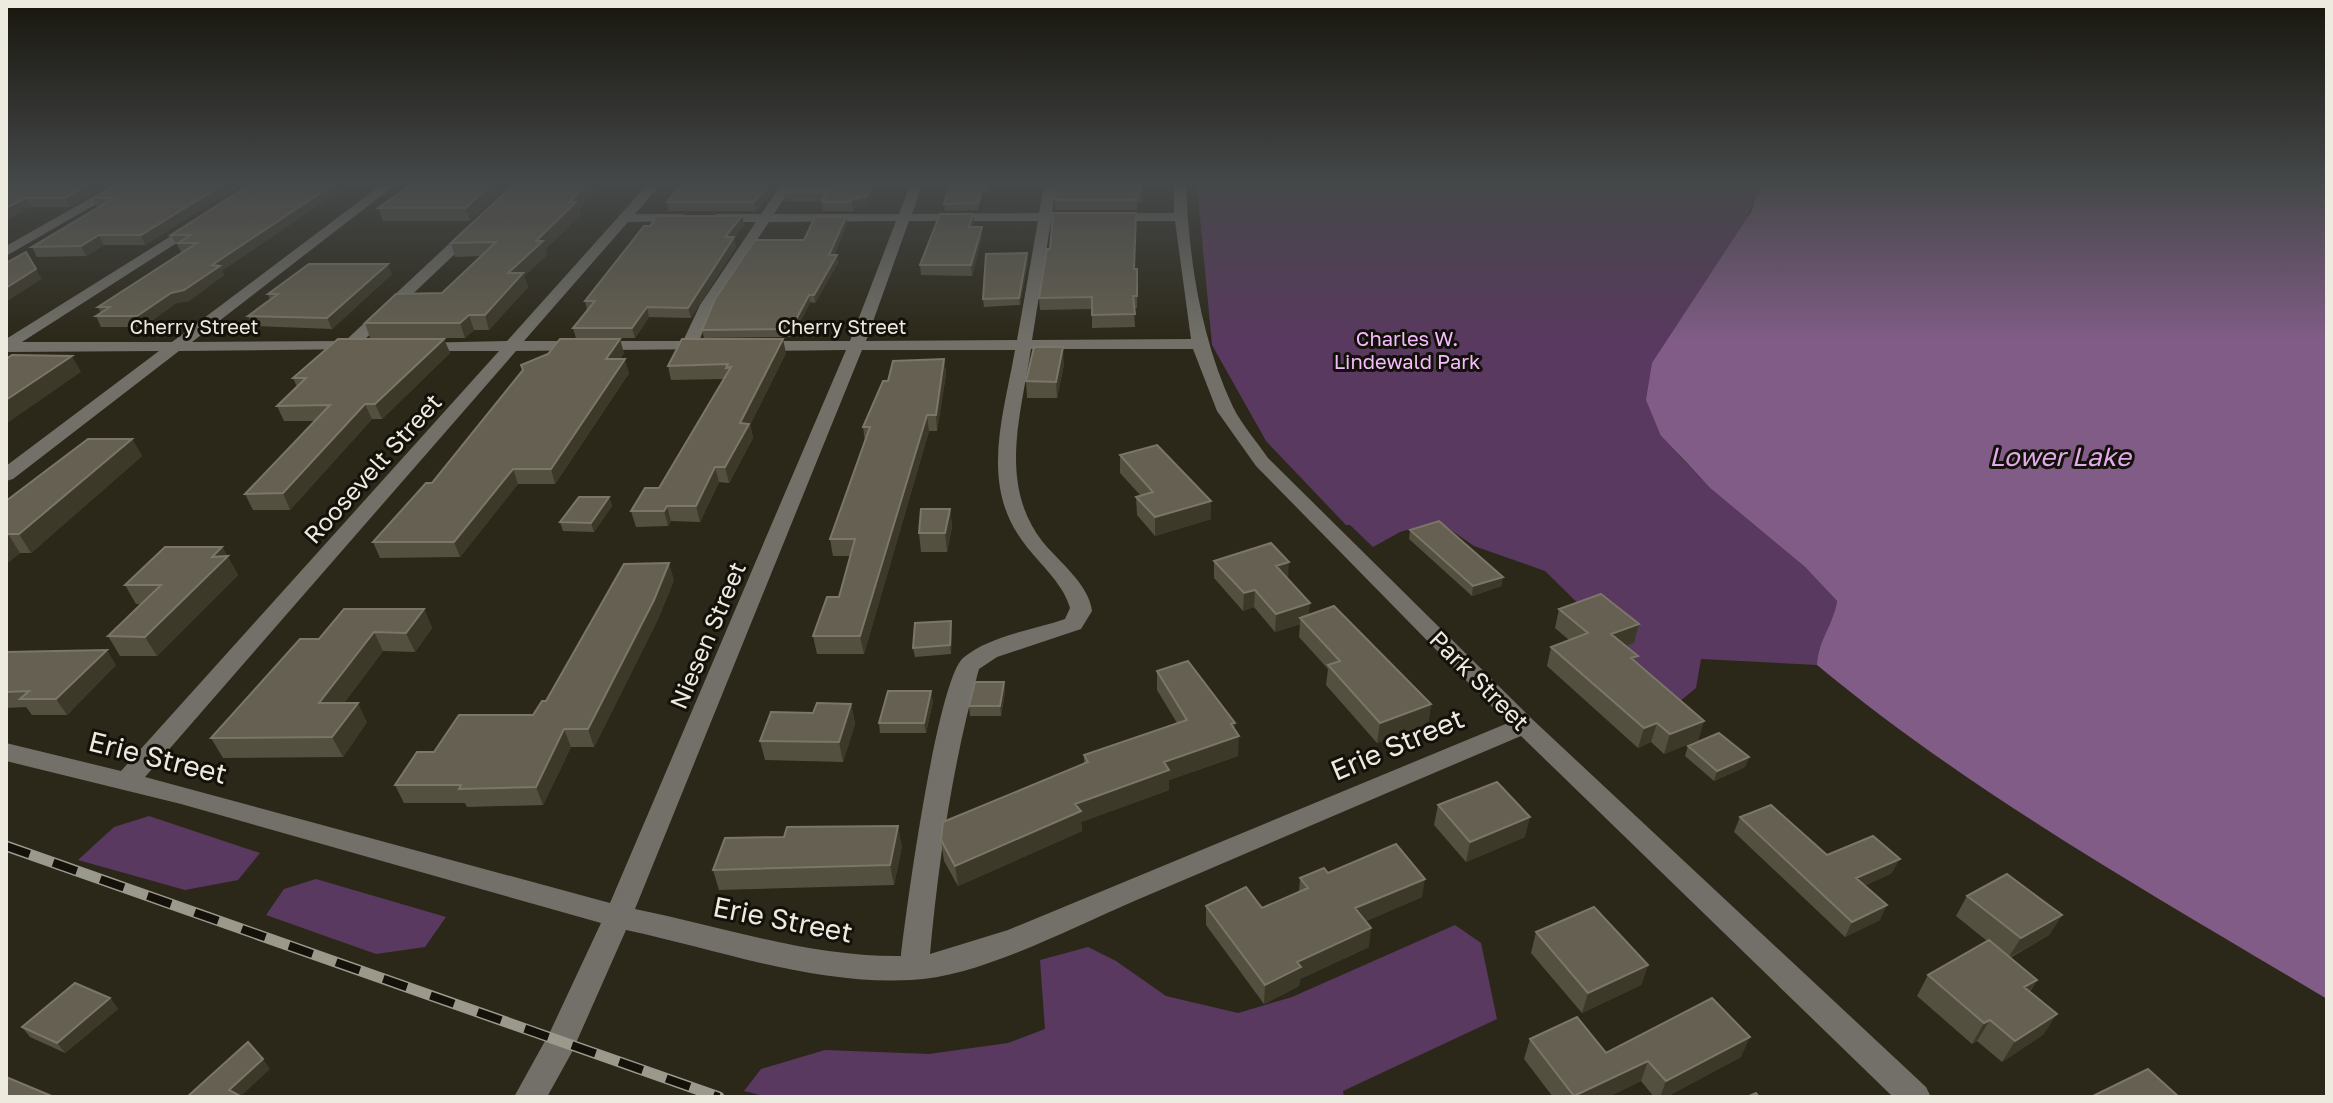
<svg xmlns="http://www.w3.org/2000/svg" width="2333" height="1103" font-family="'Golos Text',sans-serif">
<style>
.green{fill:#59395f}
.water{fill:#805c86}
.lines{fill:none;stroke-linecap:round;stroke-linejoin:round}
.minor{fill:#727068;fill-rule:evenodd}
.rail-casing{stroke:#9b988c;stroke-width:11}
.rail{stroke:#13110a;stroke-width:8;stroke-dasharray:25;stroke-linecap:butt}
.wall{fill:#545040}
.shaded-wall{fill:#3d3929}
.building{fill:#656051;stroke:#7a7668;stroke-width:2}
.labels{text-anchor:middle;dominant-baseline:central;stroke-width:6;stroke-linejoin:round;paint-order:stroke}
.far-street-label{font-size:20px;fill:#edeae0;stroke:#13110a}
.far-park-label{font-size:20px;fill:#f4bbfd;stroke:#13110a}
.street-label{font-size:24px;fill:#edeae0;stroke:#13110a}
.water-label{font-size:26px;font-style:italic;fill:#e2aaeb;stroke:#13110a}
.near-street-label{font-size:28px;fill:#edeae0;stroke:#13110a}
</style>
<rect width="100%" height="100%" fill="#2c2819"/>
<path class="green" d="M1197,185h563l-99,251 49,52 95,79 32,34c-4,26 -19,39 -20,64l-116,-6 -5,29 -22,18 -76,-83 -53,-52 -71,-25 -36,-25 -38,11 -27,15 -23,-22h-4l-80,-84 -54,-96z
M149,816l111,37 -22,27 -53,10 -107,-30 36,-33z
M316,879l130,38 -21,30 -49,7 -110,-39 18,-26z
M1455,925l26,18 16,76 -154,72 1,6h-576l-24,-6 17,-22 64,-19 104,4 79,-11 37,-14 -5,-69 48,-13 28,14 50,35 72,17 54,-16z"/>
<path class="water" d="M1760,185h567v814c-174,-104 -353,-204 -510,-334 1,-25 16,-39 20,-64l-32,-34 -95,-79 -23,-25 -26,-27 -15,-36 6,-37 99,-151z"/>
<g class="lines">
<path class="minor" d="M114,185h15l-123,71v-10z
M381,185h14l-203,157 153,-1 121,-113h10v6l-114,108 4,4 -2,3 -185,2 -166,128 -7,2v-15l153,-115 -153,1v-13l189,-118 5,1v6l-178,114h150z
M647,185h13l-25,29h46l5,1v6l-58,1 -104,119h159l17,-36 56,-83h-39l-6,-4 6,-4h44l20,-29h12l-19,29h125l11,-29h12l-10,29 127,-1 5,-28h12l-4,28 11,4 -12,4 -19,119 159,-1 -16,-118h-66l-6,-4 6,-4h65v-28h12c3,76 15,154 47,222 9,18 24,35 35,51l264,261 394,368 5,10h-38l-372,-361c-130,55 -260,111 -389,166 -63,27 -153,75 -221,78 -98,5 -191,-30 -285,-50l-54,122 -25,45h-33l36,-65 51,-109 -420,-119 -175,-43v-18l115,28 378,-420h-77l-6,-2v-6l91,-2zM896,221l-46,120h-92l-8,5 8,5 88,-1 -236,553 -465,-126 371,-426 196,-2v-6l-13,-2 15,-36 55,-83zM909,221h129l-21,119 -151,1zM1031,349h162l24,62 39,55 252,257 -500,207 -78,24c9,-97 23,-192 49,-285l18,-12 84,-28 11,-18c-3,-27 -34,-50 -50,-70 -44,-58 -21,-126 -11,-192zM862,350h153c-11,64 -35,131 6,189 15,22 42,43 49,69l-5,11c-32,11 -76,17 -102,39 -26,23 -57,253 -62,298 -91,1 -177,-29 -266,-47z"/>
<g class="rail-casing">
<path id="rail" d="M6,846l713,251"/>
</g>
<use href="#rail" class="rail"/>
</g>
<path class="wall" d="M6,185h101l-37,22h-39l-25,13z
M240,185l-95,60h-41l-18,11 -49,1 -5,-10 68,-40h-3l-4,-9z
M249,185l-27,86 2,4 -35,26 -13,2 -33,24h-42l-5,-11 5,-3 -3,-6 84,-54 -11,-18z
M508,185l-38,36h-87l-5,-13z
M513,185h87l-21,24 1,6 -35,35 2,5 -23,21 4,11 -39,43h-15l-9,8h-95l-5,-15 77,-30 39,-37 -26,1 -4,-14z
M778,185l-22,26h-87l-2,-9z
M789,185h88l-9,21 -14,2 -1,3h-30l-1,-10h-36l-2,-9z
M950,185h39l-1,6h-4l-6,19 -33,1 -1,-7z
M1140,185l1,17h-4v8h-82v-10z
M973,214v13l9,10 -10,39 -51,-1 -1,-10z
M742,216l2,9 -10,13 2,9 -45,71 -42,-1 -14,21h-59l-3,-10 14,-18 -2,-9z
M846,217l1,7 -13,31 4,8 -23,40 -5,-1 -17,35 -89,1 -2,-8z
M1136,224l-2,45h3v39h-3l1,19 -43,1v-19l-52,1 -1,-12 11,-49z
M1027,253l1,8 -8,44 -36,2 -1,-8z
M392,274l-60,55 -80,-3 -4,-10 22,-16 -2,-6z
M444,339l6,14 -68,66h-10l-82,91h-37l-8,-16 70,-73h-31l-7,-15 20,-19 -4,-9z
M624,353l-4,6 9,14 -74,111h-37l-58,73 -80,1 -7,-16 59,-59 91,-112 -2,-6z
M786,353l-36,72 3,13 -24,45 -10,-1 -19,40 -29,-1 -3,5 -32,1 -5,-16 28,-23 65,-109 -53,1 -3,-14z
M944,359l2,15 -9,57h-8l-65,223h-47l-4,-18 26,-39 11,-41h-17l-3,-17 35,-97 -2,-15z
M1064,364l-7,34h-30l-1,-17z
M132,439l10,17 -111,97h-11l-14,11v-63z
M1120,455l91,46v18l-56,17 -18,-21 -1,-18 5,-1 -21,-23z
M609,497l3,9 -18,26 -31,-1 -3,-9z
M950,509l2,18 -5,25h-26l-2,-19z
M1410,530l93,47 -2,9 -29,10 -63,-57z
M222,547l16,28 -81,81h-37l-12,-20 34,-32h-6l-11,-19z
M1214,561l74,18 21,36 122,89 -3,20 -51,19 -51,-58 2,-16 -29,-32 1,-13 -25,8 -21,-25 -11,4 -29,-33z
M674,580l-15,37 -65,130h-23l-28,58 -76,2 -2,-4h-61l-9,-18 39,-33 99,-37 13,-14z
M424,609l8,19 -17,24 -32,-1 -39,52 23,19 -24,35 -120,1 -12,-20 108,-99z
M1559,609l80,15 -5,19 -8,3 10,17 68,58 -6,19 -34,14 -13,-12 -13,6 -91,-82 4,-19 18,-7 -14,-12z
M952,630l-1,24 -36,3 -2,-9z
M6,652l110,13 -49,50h-35l-6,-8 -20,1z
M1157,671l78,59 3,26 -69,24v10l-88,32 1,9 -124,55 -14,-25 -3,-21 143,-77v-8l93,-32 -20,-33z
M1004,682l1,10 -4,24h-31l-1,-10z
M933,701l-7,32h-46l-1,-10z
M851,704l4,20 -12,38 -78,-2 -5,-19 53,-28z
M1688,746l61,11 -4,10 -31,14 -29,-25z
M1438,805l87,32 -59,25 -32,-37z
M1740,817l87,38 65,18 -28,13 16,34 -35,17 -111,-105z
M784,837l118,9 -8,39 -175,5 -6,-20z
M1328,873l94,24 -56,24 3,26 -69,32 -1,7 -35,18 -58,-79v-19l56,2 37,-16 1,-14z
M1967,896l95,19 -13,20 -39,23 27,22 -7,12 14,42 -42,28 -25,-21 -5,3 -55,-48 11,-21 59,-34 -31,-25z
M1536,932l112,33 -7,20 -59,28 -51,-60z
M110,998l8,11 -53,44 -35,-16 -8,-10z
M1530,1039l76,14 135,4 -75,40h-12l-13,-16 -33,16h-55l-29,-38z"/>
<path class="shaded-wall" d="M87,185h20l-37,22 -5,-9z
M222,185h18l-95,60 -4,-10z
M332,185h17l-127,86 2,4 -35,26 -13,2 -33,24 -6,-11z
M490,185h18l-38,36 -4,-13z
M585,185h15l-21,24 1,6 -35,35 2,5 -23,21 4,11 -39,43 -4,-15 23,-42z
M769,185h9l-22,26 -2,-9z
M872,185h5l-9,21 -14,2 -1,3 -2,-9 2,-3z
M984,185v6l-6,19v-7z
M26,198l5,9 -25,13v-12z
M973,214l1,10 -4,13 -1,-10z
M742,216l2,9 -10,13 2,9 -45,71 -3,-10 37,-71z
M846,217l1,7 -17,39 -1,-8z
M982,227v10l-10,39 -1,-11z
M99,235l5,10 -18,11 -5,-10z
M1027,253l1,8 -8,44 -1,-7z
M837,255l1,8 -23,40 -1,-8z
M388,264l4,10 -60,55 -5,-11z
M36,269l6,10 -36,23v-14z
M809,295l1,7 -17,35 -2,-8z
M647,307l2,10 -14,21 -3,-10z
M469,315l5,15 -9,8 -5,-15z
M444,339l6,14 -68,66 -7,-15z
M620,339l4,14 -14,20 -4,-14z
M783,339l3,14 -36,72 3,13 -24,45 -4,-16 15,-44z
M1063,347l1,17 -7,34 -1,-16z
M72,356l9,16 -75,52v-24z
M625,359l4,14 -74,111 -4,-15z
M944,359l2,15 -9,57 -1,-16z
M365,404l7,15 -82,91 -7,-17z
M927,415l2,16 -65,223 -4,-18z
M132,439l10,17 -111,97 -12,-19z
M715,467l4,15 -19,40 -4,-16z
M513,469l5,15 -58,73 -6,-15z
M609,497l3,9 -18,26 -3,-9z
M1211,501v18l-56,17v-19z
M667,506l4,15 -3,5 -4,-15z
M950,509l2,18 -5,25 -2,-19z
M8,534l12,19 -14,11v-28z
M222,547l16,28 -81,81 -12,-19z
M1289,562l-1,18 -12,-14z
M669,563l5,17 -15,37 -65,130 -6,-18z
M1503,577l-2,9 -29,10 1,-10z
M1255,590l-1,17 -11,4 1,-18z
M1310,603l-2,18 -8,-3v6l-25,8 1,-18z
M424,609l8,19 -17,24 -9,-19z
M951,621l1,9 -1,24 -1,-9z
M1639,624l-5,19 -28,10 5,-19z
M374,632l9,19 -54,72 -10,-20z
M107,650l9,15 -49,50 -11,-16z
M1004,682l1,10 -4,24 -1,-10z
M931,691l2,10 -7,32 -2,-10z
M358,703l9,19 -24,35 -11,-20z
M851,704l4,20 -12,38 -4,-20z
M1431,704l-3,20 -51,19 3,-20z
M1704,721l-6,19 -34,14 6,-20z
M1235,723v14l4,-1 -1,20 -69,24v10l-88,32 1,9 -124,55 -3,-20 120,-62 89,-42z
M1657,723l-6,19 -13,6 6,-20z
M564,729l7,18 -28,58 -7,-18z
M1749,757l-4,10 -31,14 3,-10z
M1530,817l-5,20 -59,25 4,-20z
M898,826l4,20 -8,39 -4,-20z
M1900,859l-8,14 -43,20 7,-15z
M1425,879l-3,18 -69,30 2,-19z
M1887,905l-7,15 -35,17 7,-15z
M2062,915l-13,20 -41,23 13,-20z
M1371,928l-2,19 -69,32 -1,7 -35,18 1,-19 32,-23z
M1648,965l-7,20 -59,28 6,-20z
M2037,980l-13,20v-13z
M110,998l8,11 -53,44 -8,-10z
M2057,1014l-13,20 -42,28 13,-21z
M1990,1020l-13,21 -5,3 12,-21z
M1750,1037l-9,20 -75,40h-6l6,-16z
M263,1059l7,10 -30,28 -11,-7z
M1648,1061l-7,20 -33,16h-34z"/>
<path class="building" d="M6,185h81l-22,13h-39l-20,10z
M115,185h107l-81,50h-42l-18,11 -49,1 82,-49h-21z
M249,185h83l-120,80 8,1 -36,24 -13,3 -34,23h-41l14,-9h-12l99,-64h-19l13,-8h-20z
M411,185h79l-24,23h-88z
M513,185h72l-15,17h6l-40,39h7l-35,32h15l-38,42h-16l-9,8h-95l31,-29 46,-1 54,-51 -45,1z
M681,185h88l-15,17h-87z
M789,185h83l-5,11 -14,3 -2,3h-29l4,-10h-42z
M950,185h33l-5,18 -34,1z
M1057,185h83l1,7h-4l-1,8h-81z
M1053,213h83l-2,56h3v27h-4l2,18 -43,1v-18l-53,1 8,-49h3z
M940,214h33l-4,13h13l-11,38h-51z
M657,216h85l-17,21h9l-46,71 -41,-1 -15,21h-59l22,-27h-10l59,-75h6z
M815,217h31l-17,38h8l-23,40h-5l-18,34 -89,1 13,-31 40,-59h49z
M26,252l10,17 -30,19v-25z
M1027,253l-8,45 -36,1 3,-45z
M309,264h79l-61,54 -79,-2 30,-22h-10z
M338,339h106l-69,65h-10l-82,89 -38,1 85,-89 -53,1 29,-28h-13z
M560,339h60l-14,20h19l-74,110h-38l-59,73h-81l53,-59h6l91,-113 -2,-5 27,-11z
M682,339h101l-43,84 9,1 -24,43h-10l-19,39h-29l-3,5h-33l14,-23h14l72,-121 -5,1 2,-4 -60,2z
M1034,347h29l-7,35 -30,-1z
M12,355l60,1 -66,44v-41z
M944,359l-8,56h-9l-67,221h-47l14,-39h12l16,-58h-25l40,-112h-7l20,-46h5l5,-20z
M88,439h44l-113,95h-11l-2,2v-35z
M1157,445l54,56 -56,16 -19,-20 17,-5 -33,-37z
M579,497h30l-18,26 -31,-1z
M921,509h29l-5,24h-26z
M1439,521l64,56 -30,9 -63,-56z
M1271,543l18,19 -13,4 34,37 -34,11 -21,-24 -11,3 -30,-32z
M165,547h57l-10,10 16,-1 -83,81 -37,-1 53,-51h-36z
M669,563l-15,37 -66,129h-24l-28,58 -77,2 2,-4h-66l22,-33h17l25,-37h74l9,-14h4l78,-137z
M1601,594l38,30 -28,10 27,22 -7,2 73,63 -34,13 -13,-11 -13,5 -93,-81 37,-14 -29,-24z
M1334,606l97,98 -51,19 -52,-58 12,-4 -40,-43z
M344,609h80l-18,24 -32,-1 -55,71h39l-26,34 -121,1 89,-99h19z
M951,621l-1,24 -37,3 2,-25z
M107,650l-51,49h-36l9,-8 -23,1v-40z
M1188,661l47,62 -4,1 8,12 -75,26 5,8 -94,34 6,7 -126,55 -14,-26 2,-18 145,-60 -4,-7 103,-35 -30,-49z
M975,682h29l-4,24h-31z
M888,691h43l-7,32h-45z
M817,703l34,1 -12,38 -79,-1 11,-29 42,1z
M1719,733l30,24 -32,14 -29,-25z
M1497,782l33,35 -60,25 -32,-37z
M1771,805l56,50 46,-19 27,23 -44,19 31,27 -35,17 -112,-105z
M898,826l-8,39 -177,5 12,-32 59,-1 3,-10z
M1396,844l29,35 -70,29 16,20 -74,34 4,5 -36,18 -59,-79 40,-19 16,21 46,-20 -8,-10 24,-10 4,5z
M2007,874l55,41 -41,23 -54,-42z
M1594,907l54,58 -60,28 -52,-61z
M1989,940l48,40 -13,7 33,27 -42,27 -25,-21 -6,3 -56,-48z
M75,983l35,15 -53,45 -35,-16z
M1712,998l38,39 -84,44 -18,-20 -74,35 -44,-57 47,-22 29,36z
M248,1042l15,17 -34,31 13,7h-55z
M2148,1069l31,28h-88z
M6,1077l48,20h-48z
M1756,1093l3,4h-12z"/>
<linearGradient id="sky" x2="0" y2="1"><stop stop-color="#18160e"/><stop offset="0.54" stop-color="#454849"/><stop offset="1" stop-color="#454849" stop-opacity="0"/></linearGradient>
<rect width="2333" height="340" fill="url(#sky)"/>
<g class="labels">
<g class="far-street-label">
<text x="194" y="326">Cherry Street</text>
<text x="842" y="326">Cherry Street</text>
</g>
<g class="far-park-label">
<text x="1407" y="338">Charles W.<tspan x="1407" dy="23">Lindewald Park</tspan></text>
</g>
<g class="street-label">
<text transform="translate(372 468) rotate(-48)">Roosevelt Street</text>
<text transform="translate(707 635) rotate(-67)">Niesen Street</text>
<text transform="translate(1480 680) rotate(45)">Park Street</text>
</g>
<g class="water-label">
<text x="2060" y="456">Lower Lake</text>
</g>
<g class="near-street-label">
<text transform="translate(1397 744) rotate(-23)">Erie Street</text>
<text transform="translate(158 757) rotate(14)">Erie Street</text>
<text transform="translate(783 919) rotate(11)">Erie Street</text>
</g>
</g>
<rect width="2333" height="1103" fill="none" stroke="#edeae0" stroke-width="16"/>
</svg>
